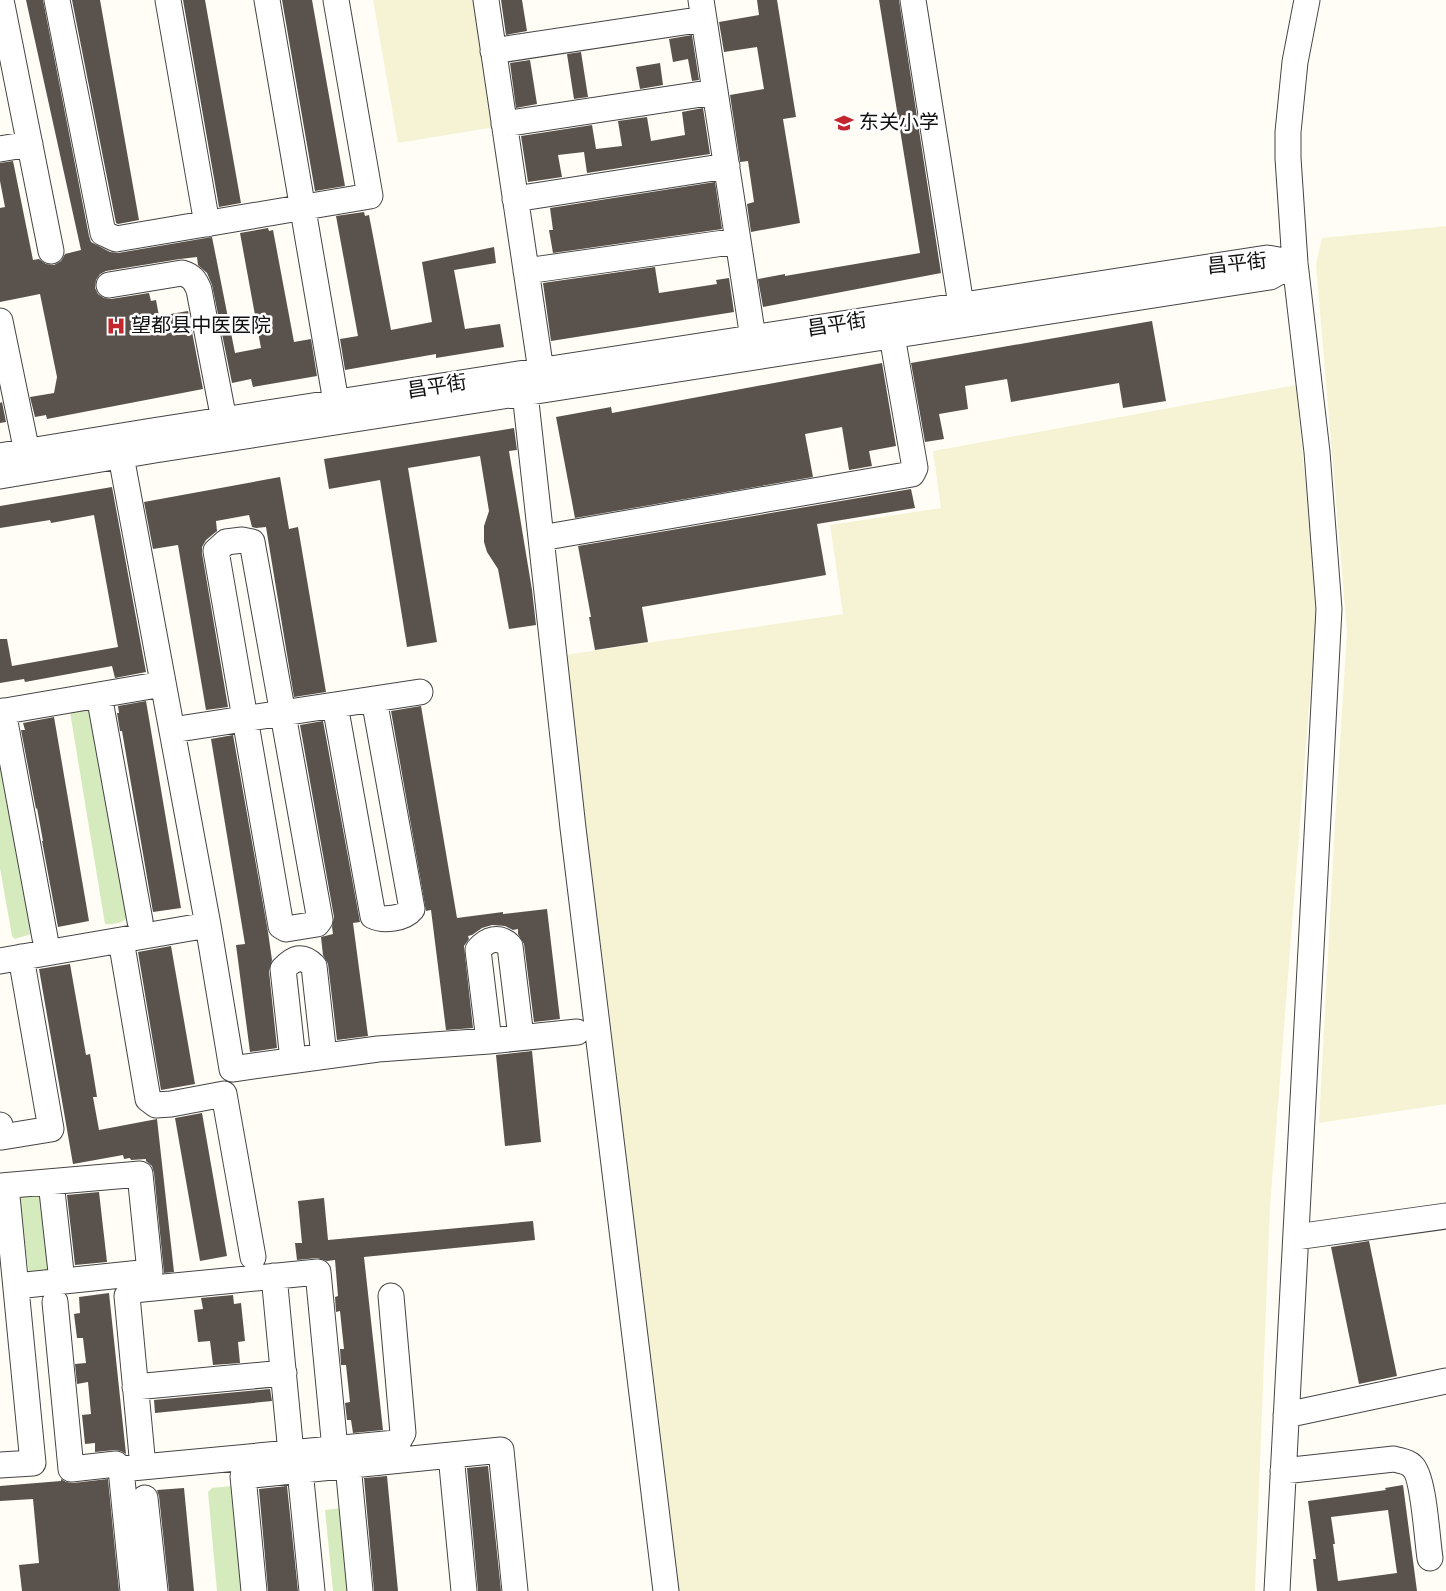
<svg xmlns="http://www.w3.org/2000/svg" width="1446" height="1591" font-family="Spectral,'Noto Sans SC',serif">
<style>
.farmland{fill:#f6f3d4}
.green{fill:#d5ebbd}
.building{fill:#5a524d;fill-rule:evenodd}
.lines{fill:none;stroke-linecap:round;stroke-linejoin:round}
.minor-casing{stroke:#444;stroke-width:27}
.minor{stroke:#fff;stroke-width:25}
.labels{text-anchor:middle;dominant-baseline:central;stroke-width:5;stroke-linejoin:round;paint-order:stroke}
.poi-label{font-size:20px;fill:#111;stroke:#fff;text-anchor:start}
.street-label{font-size:20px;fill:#111;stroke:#fff}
</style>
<rect width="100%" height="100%" fill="#fffdf5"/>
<path class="farmland" d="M373,0h101l21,127 -97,16z
M1446,226v878l-127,19 16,-300 12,-191 -31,-368 6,-26z
M1296,385l21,220 -47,602 -15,384h-581l-109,-936 278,-41 -13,-89 111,-17 -8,-57z"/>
<path class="green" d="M90,707l37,211c-4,5 -15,7 -22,6l-35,-212z
M0,726l34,207 -19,6 -3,-3 -12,-68z
M21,1194l23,1 9,74 -24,5 -10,-75z
M231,1486l3,1 12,104h-29l-9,-99 4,-4z
M342,1508l8,83h-17l-8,-81z"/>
<path class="building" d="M26,0h17l46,236 2,6 19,10 8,1 94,-16 23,116 26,-5 -21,-115 28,-5 1,3 4,-1 21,112 17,-3 6,37 -64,11 -2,-8 -19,4 -20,-98 -5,-12 -9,-8 -1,-8 -17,2 -74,12 -6,3 -4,6 -1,8 3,6 6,4 7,1 38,-6 2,8 5,-1 3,16 29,-5 15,78 -156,30 -1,-4 -11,2 -5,-20 24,-4 3,-16 -17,-83 -40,8v-94l5,-1 -5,-26v-18l13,-2 20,99 6,-1 7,5 8,1 7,-4 4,-7 16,-4z
M72,0h28l39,220 -21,4 -2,-1z
M183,0h22l36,203 -22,4z
M282,0h30l33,186 -30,5z
M501,0h21l5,31 -21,4z
M757,0h20l19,117 -13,2 17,104 -49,9 -4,-28 7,-2 -6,-41 -8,1 -10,-67 34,-6 -7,-42 -33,5 -5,-30 40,-7z
M879,0h20l42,273 -178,34 -5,-28 27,-5v2l135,-23z
M692,35l7,45 -7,1 -4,-22 -15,3 -4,-23z
M581,52l7,45 -14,2 -7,-45z
M530,60l7,44 -21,4 -6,-45z
M660,63l3,22 -23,4 -4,-22z
M703,108l7,46 -123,19 -3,-21 -26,3 4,22 -34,5 -7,-46 71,-11 4,24 26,-3 -4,-25 29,-4 4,24 34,-6 -3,-23z
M715,182l7,47 -169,24 -4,-23h4l-3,-22z
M364,212l1,4 4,-1 22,115 41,-8 -10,-60 72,-15 2,16 -42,7 11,59 35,-5 4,23 -68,11v-4l-91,16 -5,-31 18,-3 -22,-120z
M655,267l4,26 58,-9 -1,-4 13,-2 5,34 -183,29 -8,-58z
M1152,321l14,80 -43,7 -4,-25 -108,19 -4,-23 -42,7 3,23 -29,5 5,25 -19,3 -14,-79z
M882,363l14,83 -27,5 3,15 -23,4 -7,-43 -37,7 8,43 -238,41 -19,-101 55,-10 1,6z
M2,402l4,20 -6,1v-20z
M514,428l3,22 -8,1 23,139 4,35 -27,4 -11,-60 -11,-17 -3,-10v-16l5,-15 -9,-55 -72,12 29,174 -30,5 -27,-167 -51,9 -5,-30z
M280,477l9,52 9,-2 28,165 -32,5 -28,-170 -10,1 -4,-1 -3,-12 -33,6 1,10 -11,9 -4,7v6l26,154 -22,3 -28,-165 -25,4 -9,-47z
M112,487l34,185 -31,6 -3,-12 -87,16 -1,-3 -24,4v-44h7l5,27 106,-19 -24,-132 -43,8 -1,-3 -50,8v-22z
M911,489l4,19 -98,16 9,51 -184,32 6,35 -53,8 -6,-33h2l-13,-71z
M146,701l35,207 -28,4 -31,-181h-2l-3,-18h2l-1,-7z
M421,706l36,212 46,-6v2l44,-5 13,110 -26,3 -10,-78 -6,-10v-5l-5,1 -8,-4 -13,-1 -10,3 -10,7 -4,1 1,3 -5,7 9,82 -27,2 -15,-120 -5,1 -35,-200z
M54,717l35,204 -31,6 -16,-86h1l-6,-33 -1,1 -15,-79h4l-2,-7z
M323,721l37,201 -7,1 15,113 -31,4 -9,-76 -5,-9 -2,-18 12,-3 -1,-7 2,-10 -34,-192z
M233,735l35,197 4,28 -3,11 8,77 -27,4 -14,-107 9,-1 -34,-205z
M171,946l24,138 -34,6 -23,-138z
M70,964l16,91 4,-1 7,43h-4l6,33 58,-11 17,153 -10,1 -10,-100 -2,-7 -6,-5v-2l-15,1 -1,-2 -6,1 -1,-4 -50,9 -34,-195z
M532,1051l9,91 -36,4 -9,-91z
M202,1113l25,143 -27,5 -25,-143z
M99,1192l8,70 -32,3 -8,-70z
M324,1198l4,42 205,-19 2,19 -171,17 19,173 -30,3 -2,-13h-4l-2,-17 5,-1 -4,-37h-5l-1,-16h4l-4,-38 -4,1 -1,-15 3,-1 -3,-36 -8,1 -10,-3 -20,2 -2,-17h7l-4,-42z
M1369,1241l28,135 -38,8 -28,-137z
M109,1293l17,161 -5,-3 -6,-1 -20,2v-9l-10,1 -3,-29 9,-1 -3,-32 -11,2 -2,-20 11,-1 -3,-25h-6l-3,-24 6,-1 -1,-16z
M233,1295l1,9 7,-1 4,38 -7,1 2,21 -27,2 -3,-24 -12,1 -4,-32 9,-1 -2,-11z
M270,1389l2,12 -117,12 -1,-13z
M488,1466l13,125h-23l-11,-123z
M387,1476l11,115h-24l-10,-113z
M61,1479l5,3 7,1 35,-4 11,112h-97l-3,-26 20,-2 -6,-64 -33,2v-15l61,-5z
M1403,1485l14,106h-100l-4,-32h3l-8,-58 78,-11 -1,-2zM1388,1510l9,63 -59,8 -5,-37h2l-4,-27z
M287,1486l11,105h-30l-9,-102z
M184,1488l10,103h-25l-10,-95 -2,-6z"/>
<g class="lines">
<g class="minor-casing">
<path id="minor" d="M1,0l50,251
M57,0l46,233 13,6 254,-43 -34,-196
M168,0l39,224
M267,0l69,402
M486,0l55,371
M701,0l52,338
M913,0l48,305
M493,51l211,-32
M504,124l211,-32
M0,149l30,-5
M515,199l212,-33
M526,271l212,-30
M109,285l73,-12c10,3 13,7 17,17l25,130
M0,321l27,131
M525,393l48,435 93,763
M0,456l152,-25 1115,-173 28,5
M121,456l87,469 24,144 146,-20 111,-8 88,-9
M0,476l155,-26 1115,-173 25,-14
M541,538l371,-64 3,-6 -23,-132
M242,540l10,2 68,378 -3,4 -31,5 -5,-3 -65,-375 10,-9z
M99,695l41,226
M335,705l38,211c10,5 31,3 39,-7l-38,-210
M3,711l42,227
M0,712l163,-28
M172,730l248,-38
M121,940l27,159 8,6 15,-1 53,-10 29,163
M0,961l208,-36
M489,1041l-11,-91c9,-11 21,-15 32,-4l11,91
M293,1060l-10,-91c11,-11 19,-15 31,-3l10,90
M0,1125l2,12 49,-8 -30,-172
M51,1182l11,99
M0,1186l140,-12 10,98 -134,14
M1296,1237l150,-21
M274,1276l17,177
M55,1302l16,167 45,-5 5,5
M135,1387l149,-14
M1286,1415l160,-34
M451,1455l13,136
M0,1465l33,-2 -27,-277
M348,1465l12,126
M143,1467l-16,-171 6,-6 185,-18 17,177
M300,1470l12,121
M1283,1471l111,-12c6,2 13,2 18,7 12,10 15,74 18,92
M145,1498l10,93
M133,1591l-12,-122 275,-26 3,-3 4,-7 -12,-137
M254,1591l-11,-115 258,-26 14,141
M1277,1591l52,-982 -12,-157 -22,-189 -7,-105v-26l7,-70 12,-62"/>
</g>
<use href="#minor" class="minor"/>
</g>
<defs>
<g id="school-bare" transform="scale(1.5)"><path d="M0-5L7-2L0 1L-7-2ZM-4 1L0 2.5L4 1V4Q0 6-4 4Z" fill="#c4262e" stroke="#fff" stroke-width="2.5" paint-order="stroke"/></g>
<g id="hospital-bare" transform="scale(1.5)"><path d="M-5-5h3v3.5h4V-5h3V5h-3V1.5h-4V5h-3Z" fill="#c4262e" stroke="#fff" stroke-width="2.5" paint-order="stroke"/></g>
</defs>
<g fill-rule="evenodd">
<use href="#school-bare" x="844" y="123"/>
<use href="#hospital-bare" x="116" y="326"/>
</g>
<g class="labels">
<g class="poi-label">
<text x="859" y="123">东关小学</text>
<text x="131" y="326">望都县中医医院</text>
</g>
<g class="street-label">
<text transform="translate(1237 264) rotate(-6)">昌平街</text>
<text transform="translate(837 325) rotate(-9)">昌平街</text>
<text transform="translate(437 387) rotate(-9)">昌平街</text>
</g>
</g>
</svg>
